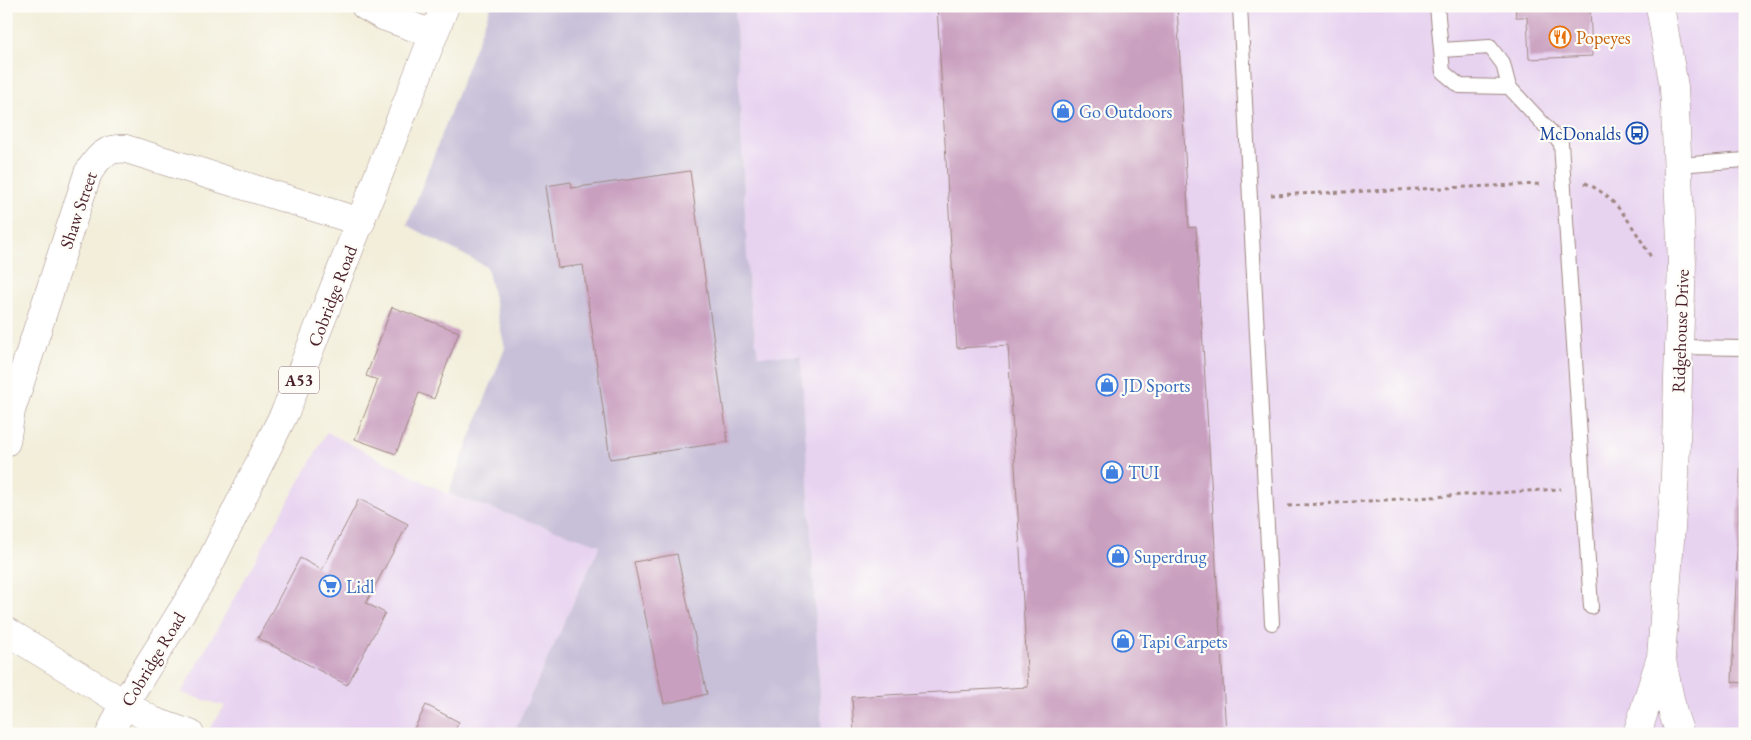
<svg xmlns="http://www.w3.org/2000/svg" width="1751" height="740" font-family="'EB Garamond',serif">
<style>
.built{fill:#e7d2f0}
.industrial{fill:#c8bfd8}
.building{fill:#c99fbf}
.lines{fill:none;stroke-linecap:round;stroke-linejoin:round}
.service-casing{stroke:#9e8682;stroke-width:16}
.minor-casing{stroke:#9e8682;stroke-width:29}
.trunk-casing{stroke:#9e8682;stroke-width:29}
.path{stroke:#9e8682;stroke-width:3;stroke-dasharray:4 4;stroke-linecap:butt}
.service{stroke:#fff;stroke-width:14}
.minor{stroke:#fff;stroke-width:28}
.trunk{stroke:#fff;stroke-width:28}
.labels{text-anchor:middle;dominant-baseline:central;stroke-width:4.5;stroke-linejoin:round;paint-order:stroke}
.shield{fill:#fdfcf7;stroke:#806168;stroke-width:1}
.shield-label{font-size:16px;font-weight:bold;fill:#4a1f2b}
.food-label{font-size:18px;fill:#c56008;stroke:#fdfcf7;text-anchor:start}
.shop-label{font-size:18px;fill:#366cbe;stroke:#fdfcf7;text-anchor:start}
.transit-label{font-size:18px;fill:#164399;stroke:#fdfcf7;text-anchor:end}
.street-label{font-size:18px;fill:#4a1f2b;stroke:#fdfcf7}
</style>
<rect width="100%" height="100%" fill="#fdfcf7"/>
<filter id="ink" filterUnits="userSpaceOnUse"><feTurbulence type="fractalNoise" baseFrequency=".02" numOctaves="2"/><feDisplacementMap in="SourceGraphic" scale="10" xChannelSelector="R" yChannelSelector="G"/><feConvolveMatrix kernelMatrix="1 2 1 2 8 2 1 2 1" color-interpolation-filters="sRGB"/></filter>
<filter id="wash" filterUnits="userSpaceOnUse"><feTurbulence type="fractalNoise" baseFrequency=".0096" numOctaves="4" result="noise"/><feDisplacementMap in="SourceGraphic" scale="20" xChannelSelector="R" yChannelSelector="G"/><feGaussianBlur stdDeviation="1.12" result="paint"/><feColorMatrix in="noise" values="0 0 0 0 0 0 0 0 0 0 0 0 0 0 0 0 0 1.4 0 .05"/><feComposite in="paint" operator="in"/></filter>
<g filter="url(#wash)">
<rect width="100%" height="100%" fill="#f2eeda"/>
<path class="built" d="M735,6h1010v728h-923l-21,-378h-43l-9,-60z
M327,432l121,62 152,51 -87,189h-307l19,-28 -44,-13z"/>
<path class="industrial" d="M491,6h244l14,290 9,60h43l21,378h-309l87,-189 -152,-51 57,-146 -18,-81 -80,-42z"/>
<g id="blocks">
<path class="building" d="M937,6h240l12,222 7,-1 30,507h-372l-2,-37 176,-10 -20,-342 -51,3z
M1515,6h75l2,50 -63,3 -2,-42h-11z
M690,171l38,271 -118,17 -27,-194 -25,3 -12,-82 25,-4 1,6z
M392,307l67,25 -25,67 -15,-6 -23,61 -41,-15 23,-59 -12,-4z
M1741,455h4v228l-13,-1z
M359,499l49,25 -42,79 19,10 -38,72 -89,-47 42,-80 22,12z
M677,554l30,140 -43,10 -30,-142z
M426,705l33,17 -6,12 -41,-1z"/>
</g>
</g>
<g filter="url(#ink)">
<use href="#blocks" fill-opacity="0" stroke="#9e8682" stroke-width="1"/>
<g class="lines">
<g class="service-casing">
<path id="service" d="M1240,6l32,617
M1437,6l6,66 17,14 49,1
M1441,50l49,-3 13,17 6,23 52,56 30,464
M1678,165l67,-5
M1679,347l66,1"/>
</g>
<g class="minor-casing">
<path id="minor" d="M365,6l18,10 50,18
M6,442l5,-31 77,-238c10,-16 18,-26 38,-24l235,73
M6,631l147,90 37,13
M1662,661l11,52 7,21
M1637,734l24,-77 14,-182 4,-128 3,-84 -8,-176 -14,-81"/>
</g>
<g class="trunk-casing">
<path id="trunk" d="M110,734l14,-30 78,-125 84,-169 159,-404"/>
</g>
<path class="path" d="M1585,183c32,13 49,46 66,74
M1271,195l271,-11
M1288,506l273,-17"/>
<use href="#service" class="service"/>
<use href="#minor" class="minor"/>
<use href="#trunk" class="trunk"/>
</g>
</g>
<defs>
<g id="restaurant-ring" transform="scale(1.125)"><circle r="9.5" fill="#fdfcf7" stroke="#e8710a" stroke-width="1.5"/><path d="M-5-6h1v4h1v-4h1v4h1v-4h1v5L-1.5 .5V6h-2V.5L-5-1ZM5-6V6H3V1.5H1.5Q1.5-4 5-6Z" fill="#e8710a"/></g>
<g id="shop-ring" transform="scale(1.125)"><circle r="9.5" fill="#fdfcf7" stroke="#3f7fe0" stroke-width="1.5"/><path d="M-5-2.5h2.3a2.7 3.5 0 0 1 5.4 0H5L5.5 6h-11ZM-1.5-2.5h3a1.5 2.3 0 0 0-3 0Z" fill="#3f7fe0"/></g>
<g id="bus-ring" transform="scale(1.125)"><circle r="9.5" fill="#fdfcf7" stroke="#1a4fb4" stroke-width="1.5"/><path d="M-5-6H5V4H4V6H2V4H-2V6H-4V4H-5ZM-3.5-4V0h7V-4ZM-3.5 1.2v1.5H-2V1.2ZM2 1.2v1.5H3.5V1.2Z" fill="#1a4fb4"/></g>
<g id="supermarket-ring" transform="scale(1.125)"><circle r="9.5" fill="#fdfcf7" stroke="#3f7fe0" stroke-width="1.5"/><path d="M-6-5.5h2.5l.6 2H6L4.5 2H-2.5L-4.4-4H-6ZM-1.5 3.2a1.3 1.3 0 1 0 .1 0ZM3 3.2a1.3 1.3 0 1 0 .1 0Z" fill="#3f7fe0"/></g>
</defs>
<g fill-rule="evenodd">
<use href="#restaurant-ring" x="1560" y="37"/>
<use href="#shop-ring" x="1063" y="111"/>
<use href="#bus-ring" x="1637" y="133"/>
<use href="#shop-ring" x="1107" y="385"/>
<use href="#shop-ring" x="1112" y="472"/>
<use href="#shop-ring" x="1118" y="556"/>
<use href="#supermarket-ring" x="330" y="586"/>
<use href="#shop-ring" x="1123" y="641"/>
</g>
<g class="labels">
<rect class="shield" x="279" y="366.5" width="40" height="27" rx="4"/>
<g class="shield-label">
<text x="299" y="380">A53</text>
</g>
<g class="food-label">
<text x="1576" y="37">Popeyes</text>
</g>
<g class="shop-label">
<text x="1079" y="111">Go Outdoors</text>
<text x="1123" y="385">JD Sports</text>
<text x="1128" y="472">TUI</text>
<text x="1134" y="556">Superdrug</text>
<text x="346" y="586">Lidl</text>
<text x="1139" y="641">Tapi Carpets</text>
</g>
<g class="transit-label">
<text x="1621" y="133">McDonalds</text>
</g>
<g class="street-label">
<text transform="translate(78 210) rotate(-71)">Shaw Street</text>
<text transform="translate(332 296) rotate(-69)">Cobridge Road</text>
<text transform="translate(1680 331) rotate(-88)">Ridgehouse Drive</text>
<text transform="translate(153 659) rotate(-59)">Cobridge Road</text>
</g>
</g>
<rect width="1751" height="740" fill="none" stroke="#fdfcf7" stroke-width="25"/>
</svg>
